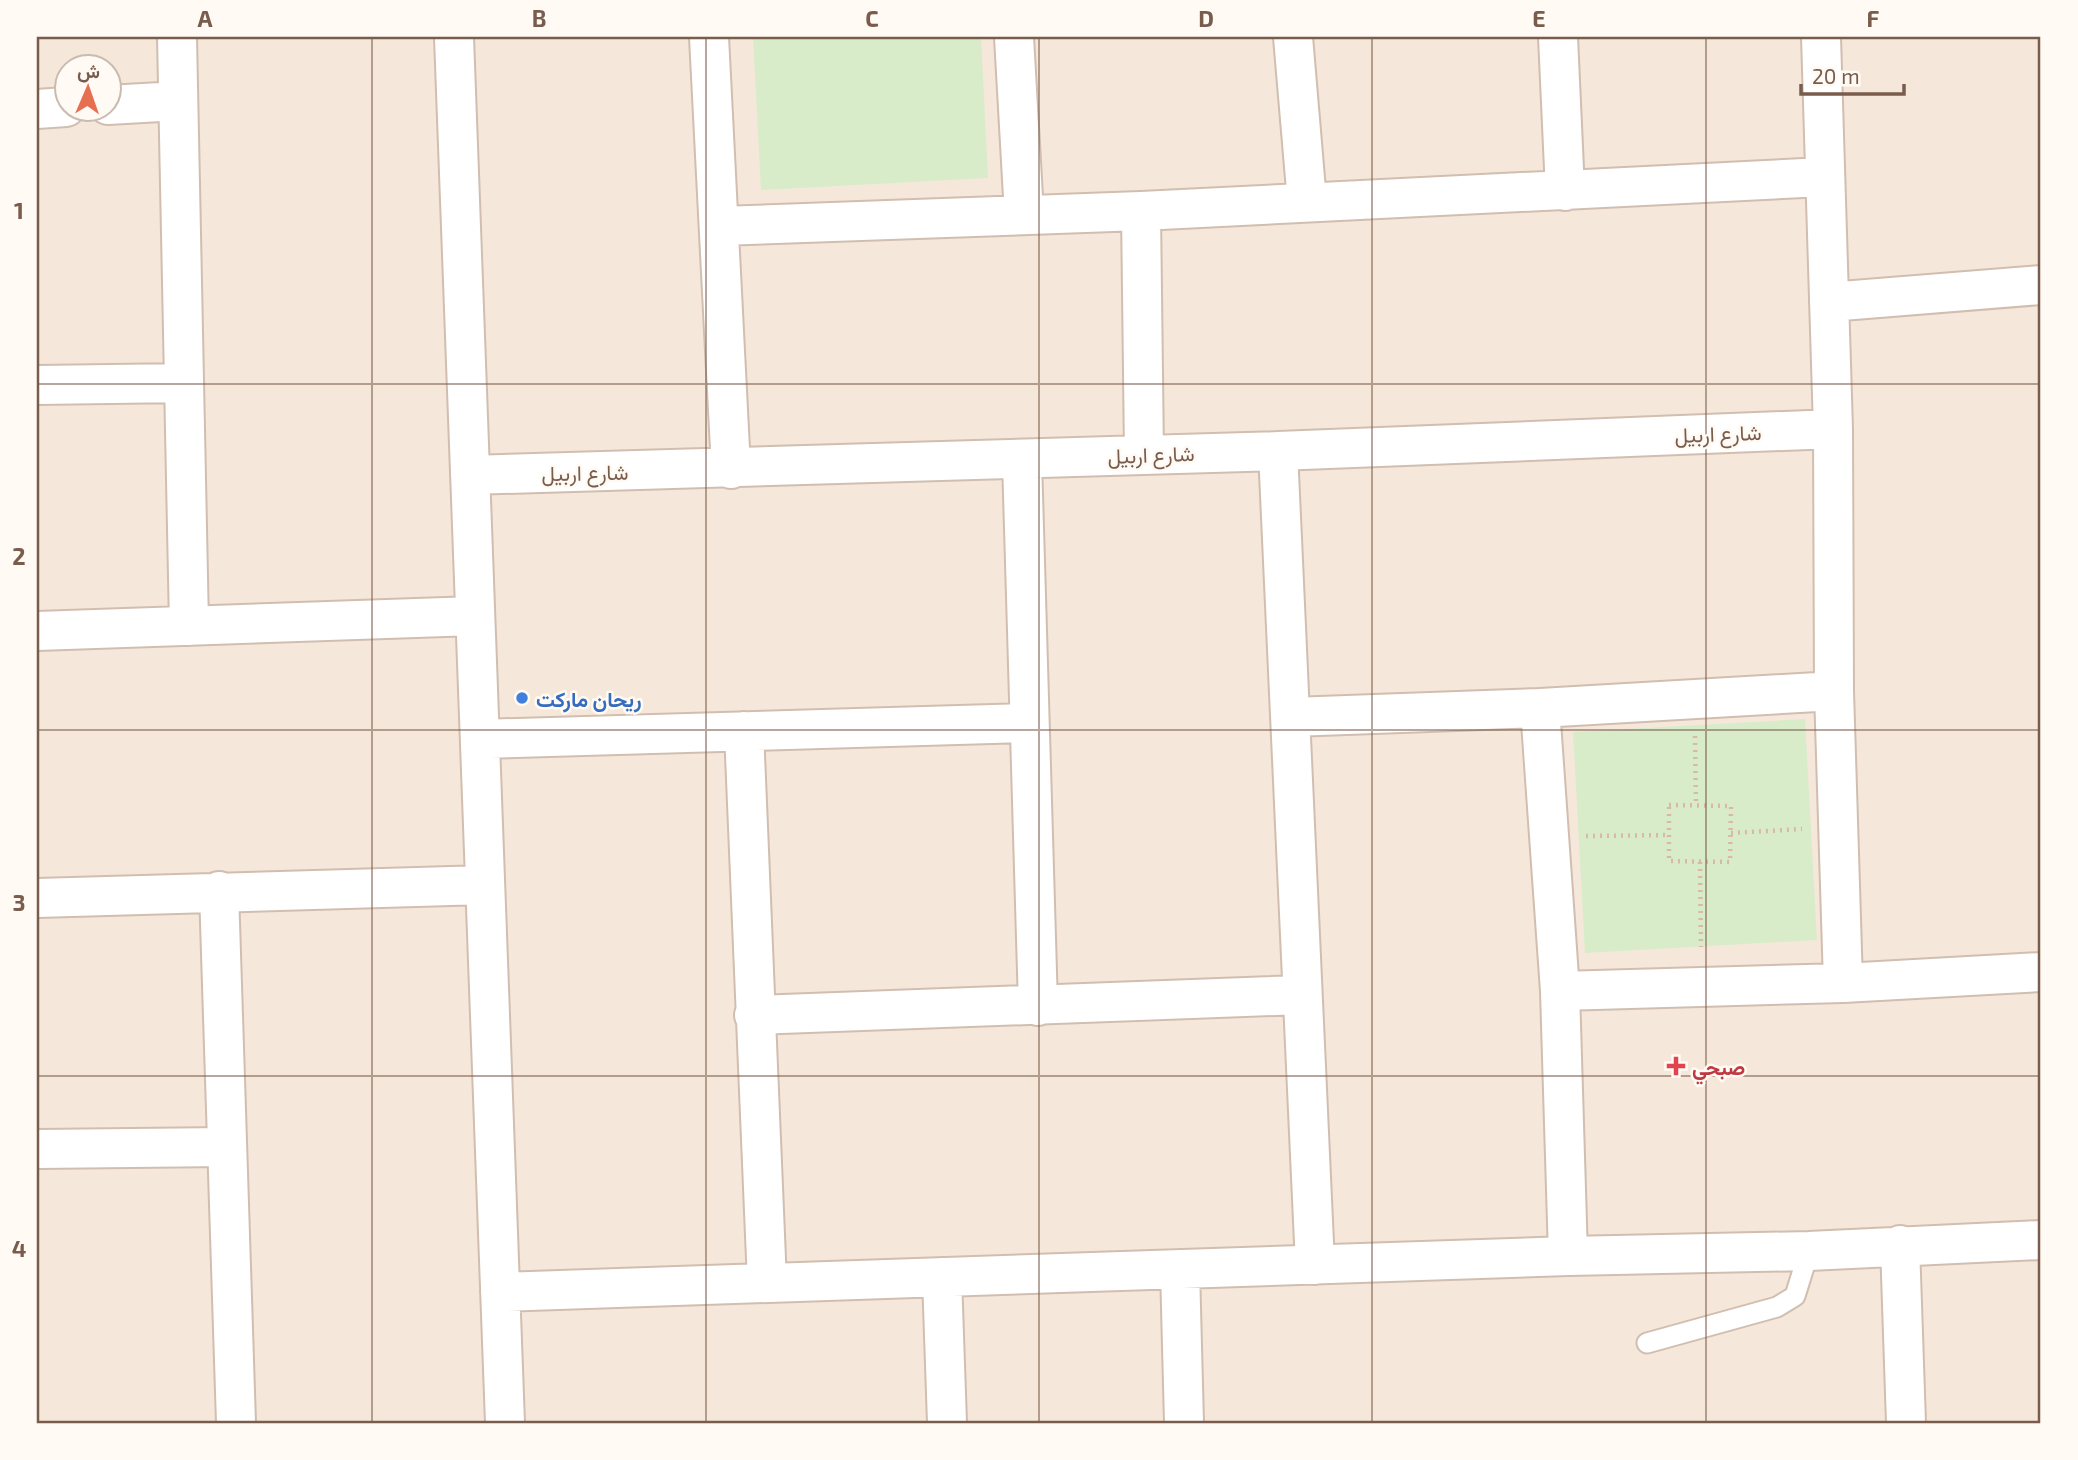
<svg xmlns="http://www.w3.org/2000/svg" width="2078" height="1460" font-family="'Exo 2',Vazirmatn,sans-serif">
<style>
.residential{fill:#f5e8da;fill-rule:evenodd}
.green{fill:#d8ecc9}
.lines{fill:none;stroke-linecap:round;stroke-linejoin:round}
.service-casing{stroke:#d1beb0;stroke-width:23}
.minor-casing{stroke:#d1beb0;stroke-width:42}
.path{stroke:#d9b8a5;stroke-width:4.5;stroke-dasharray:2 5;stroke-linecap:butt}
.service{stroke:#fff;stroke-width:19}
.minor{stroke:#fff;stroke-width:38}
.grid{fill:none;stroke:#7a5c4d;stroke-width:2;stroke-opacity:0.55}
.shop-dot{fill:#3f7fe0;stroke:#fffaf3;stroke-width:2.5}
.health-dot{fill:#e0444e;stroke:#fffaf3;stroke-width:2.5}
.labels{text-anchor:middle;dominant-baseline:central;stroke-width:5;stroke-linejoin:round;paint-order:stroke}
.street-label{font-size:21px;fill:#7a5c4d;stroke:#fffaf3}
.shop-label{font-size:21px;font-weight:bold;fill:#366cbe;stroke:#fffaf3;text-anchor:start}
.health-label{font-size:21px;font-weight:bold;fill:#be3a42;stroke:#fffaf3;text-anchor:start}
.neatline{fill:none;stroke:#7a5c4d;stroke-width:2.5}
.grid-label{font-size:23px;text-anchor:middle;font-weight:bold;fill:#7a5c4d}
</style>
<rect width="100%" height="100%" fill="#fdf6ec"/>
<path class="residential" d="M37,37h2004v1386h-2004zM66,66h42v42h-42z"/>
<path class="green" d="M753,37h228l7,141 -227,12z
M1805,719l12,221 -232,13 -12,-221z"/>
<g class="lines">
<g class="service-casing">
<path id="service" d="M1647,1343l130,-36 18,-11 14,-45"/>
</g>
<g class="minor-casing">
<path id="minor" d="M177,37l12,589
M454,37l51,1386
M709,37l22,432
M1014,37l10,178
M1293,37l14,165
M1558,37l7,154
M1821,37l12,392 1,262 9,292
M108,105l70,-4
M37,109l29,-2
M1141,211l3,243
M720,226l421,-15 683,-34
M1829,302l212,-17
M37,385l147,-2
M1278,451l37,814
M1022,460l16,546
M470,475l808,-24 555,-22
M37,631l438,-15
M1540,708l20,283 8,265
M1292,717l248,-9 294,-17
M744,731l23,552
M480,739l549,-16
M219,891l17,532
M37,898l448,-13
M1560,991l283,-8 198,-11
M754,1015l547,-20
M37,1149l189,-2
M1900,1245l6,178
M1180,1269l4,154
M942,1277l5,146
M500,1292l1068,-36 241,-5 232,-11"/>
</g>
<path class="path" d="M1695,736l1,70
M1669,805l62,1 -1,56 -61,-1z
M1731,833l71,-4
M1586,836l83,-1
M1700,862l1,85"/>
<use href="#service" class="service"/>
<use href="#minor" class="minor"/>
</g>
<path class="grid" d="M372,37v1386M706,37v1386M1039,37v1386M1372,37v1386M1706,37v1386M37,384h2004M37,730h2004M37,1076h2004"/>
<circle class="shop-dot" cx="522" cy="698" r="7"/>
<path class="health-dot" d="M1672.5 1055.5h7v7h7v7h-7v7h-7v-7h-7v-7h7z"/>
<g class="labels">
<g class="street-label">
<text transform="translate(1718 433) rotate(-2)">شارع اربيل</text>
<text transform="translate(1151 454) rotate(-2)">شارع اربيل</text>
<text transform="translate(585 472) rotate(-1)">شارع اربيل</text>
</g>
<g class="shop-label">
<text x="536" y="698">ريحان ماركت</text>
</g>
<g class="health-label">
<text x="1692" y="1066">صبحي</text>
</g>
</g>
<rect width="2078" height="1460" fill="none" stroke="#fffaf3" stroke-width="77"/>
<g transform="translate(88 88) rotate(2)"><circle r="33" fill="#fffaf3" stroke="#cabbb1" stroke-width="2"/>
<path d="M0-5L12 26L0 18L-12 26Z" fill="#e76f51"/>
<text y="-10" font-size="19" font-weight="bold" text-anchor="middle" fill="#7a5c4d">ش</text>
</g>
<path d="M1801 84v10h103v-10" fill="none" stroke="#7a5c4d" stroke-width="3.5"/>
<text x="1812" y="84" font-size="21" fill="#7a5c4d" stroke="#fffaf3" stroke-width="5" paint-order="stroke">20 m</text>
<rect x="38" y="38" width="2001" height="1384" class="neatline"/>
<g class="grid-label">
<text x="205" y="27">A</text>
<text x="539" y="27">B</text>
<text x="872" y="27">C</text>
<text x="1206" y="27">D</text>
<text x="1539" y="27">E</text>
<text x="1873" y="27">F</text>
<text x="19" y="219">1</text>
<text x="19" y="565">2</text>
<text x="19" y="911">3</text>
<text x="19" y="1257">4</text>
</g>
</svg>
